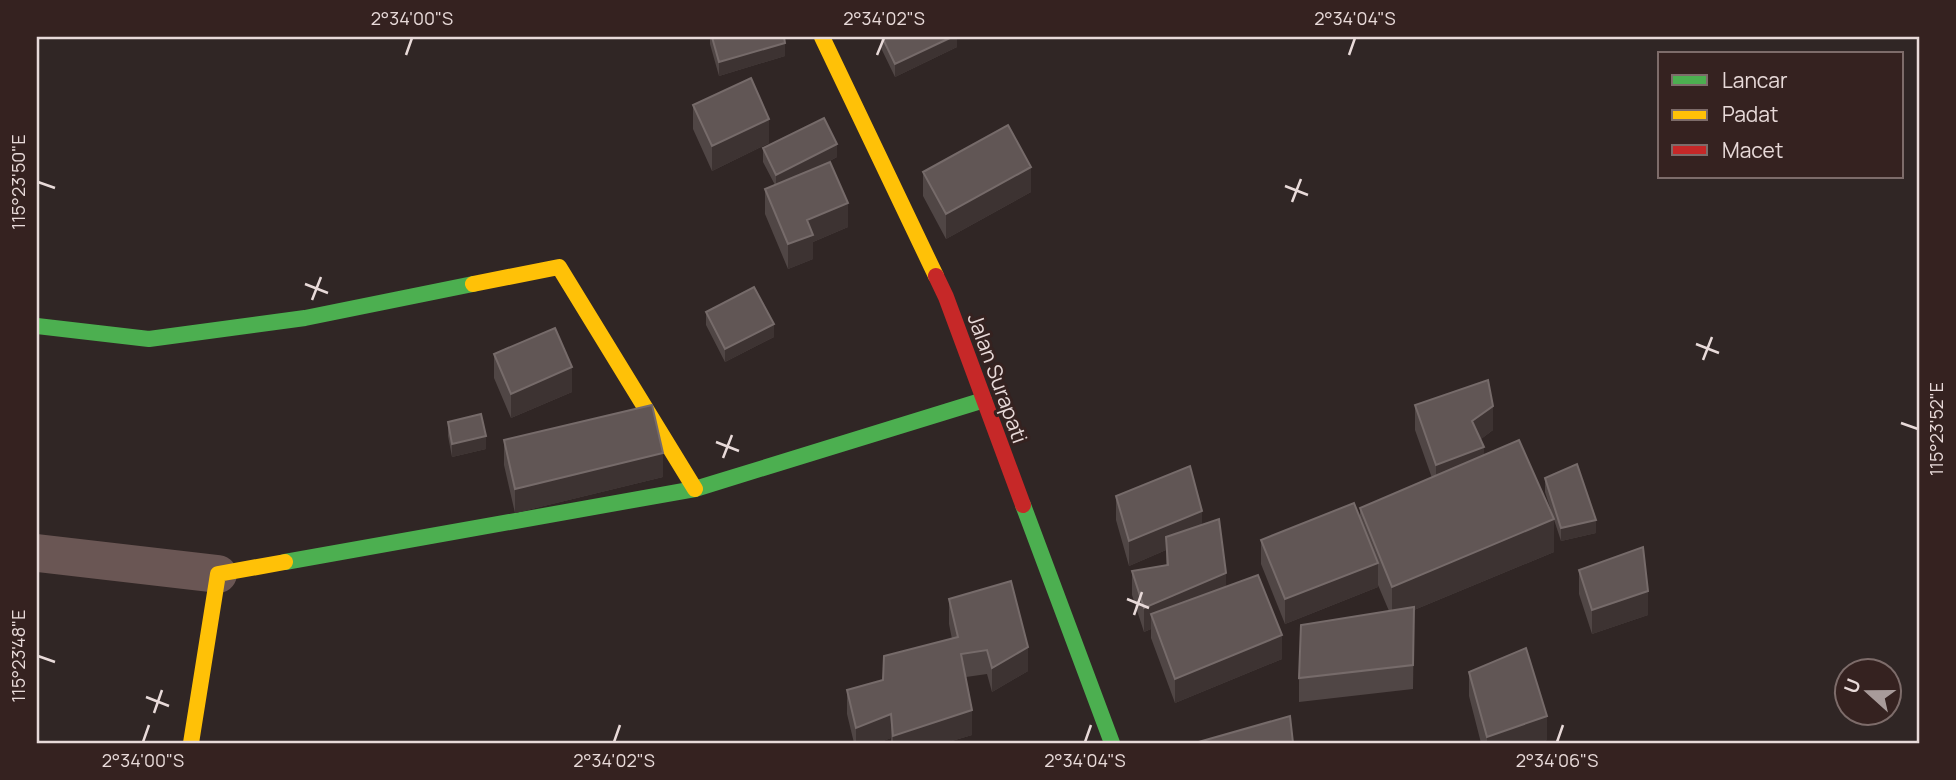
<svg xmlns="http://www.w3.org/2000/svg" width="1956" height="780" font-family="Manrope,sans-serif">
<style>
.lines{fill:none;stroke-linecap:round;stroke-linejoin:round}
.street{stroke:#6a5654;stroke-width:38}
.fast{stroke:#4caf50;stroke-width:16}
.slow{stroke:#ffc107;stroke-width:16}
.jam{stroke:#c62828;stroke-width:16}
.wall{fill:#504645}
.shaded-wall{fill:#3d3332}
.building{fill:#615655;stroke:#766b6a;stroke-width:2}
.ticks{fill:none;stroke:#e8dad9;stroke-width:2.5}
.labels{text-anchor:middle;dominant-baseline:central;stroke-width:6;stroke-linejoin:round;paint-order:stroke}
.street-label{font-size:21px;fill:#e8dad9;stroke:#352220}
.neatline{fill:none;stroke:#e8dad9;stroke-width:2.5}
.ticks-label{font-size:18px;text-anchor:middle;fill:#e8dad9}
</style>
<rect width="100%" height="100%" fill="#302625"/>
<g class="lines">
<path class="street" d="M37,553l181,21"/>
<path class="fast" d="M37,326l112,13 156,-21 168,-34
M1023,505l89,238
M285,562l410,-73 289,-89"/>
<path class="slow" d="M822,37l114,239
M473,284l86,-17 136,222
M191,743l27,-169 67,-12"/>
<path class="jam" d="M936,276l10,21 77,208"/>
</g>
<path class="wall" d="M710,37h74l1,19 -66,20 -9,-32z
M881,37h76v10l-62,30 -14,-29z
M693,105l76,38 -57,28 -19,-42z
M763,148l74,9 -22,12 33,58 -35,15v17l-25,10 -23,-55v-25l10,-4 -12,-23z
M923,172l108,20 -85,47 -23,-43z
M706,312l68,25 -49,25 -19,-37z
M494,354l78,38 -61,26 -17,-40z
M1415,405l78,25 -12,9 3,16 70,97 -140,58 -1,79 -114,13v-24l90,-67 -11,-26v2l-93,37 -24,-60v-24l99,-22v-10l72,-30 -17,-48z
M448,422l38,27 -34,8 -4,-21z
M504,440l159,37 -148,36 -11,-48z
M1545,478l51,55 -35,8 -16,-49z
M1116,496l86,29 24,62 56,72 -107,44 -24,-65v-9l-7,3 -12,-37v-24l34,-6v-15l-37,16 -13,-46z
M1579,570l69,45 -56,19 -13,-40z
M949,599l79,72 -36,21 -5,-18 -21,3 6,58 -27,8h-54v-5l-13,5h-24l-7,-29v-24l36,-10 69,-41 -3,-15z
M1469,672l78,68 -9,3h-57l-12,-47z"/>
<path class="shaded-wall" d="M952,37h5v10l-62,30v-13z
M785,43v13l-66,20v-14z
M769,119v24l-57,28v-25z
M837,144v13l-61,31v-13z
M1031,167v25l-85,47v-25z
M848,203v24l-35,15v17l-25,10v-25l19,-24z
M774,324v13l-49,25v-13z
M572,367v25l-61,26v-24z
M1493,406v24l-21,16v-25z
M486,436v13l-34,8v-13z
M1484,447v25l-48,18v-25z
M663,453v24l-148,36v-24z
M1202,511v24l-36,2v13l-37,16v-25z
M1554,519v33l-140,58 -1,79v-24l-21,-45v-33z
M1596,520v13l-35,8v-13z
M1378,563v24l-93,37v-25z
M1226,573v25l-75,16v15l-7,3v-24z
M1648,591v24l-56,19v-24z
M1282,635v24l-107,44v-24z
M1028,647v24l-36,21v-24z
M972,710v25l-27,8h-52v-7z
M891,714v24l-13,5h-22v-15z
M1547,716v24l-9,3h-51v-6z"/>
<path class="building" d="M712,37h72l1,6 -66,19z
M882,37h70l-57,27z
M751,78l18,41 -57,27 -19,-41z
M824,118l13,26 -61,31 -13,-27z
M1008,125l23,42 -85,47 -23,-42z
M830,162l18,41 -41,17 6,15 -25,9 -23,-55z
M754,287l20,37 -49,25 -19,-37z
M555,328l17,39 -61,27 -17,-40z
M1488,380l5,26 -21,15 12,26 -48,18 -21,-60z
M652,405l11,48 -148,36 -11,-49z
M481,414l5,22 -34,8 -4,-22z
M1519,440l35,79 -162,68 -32,-79z
M1577,464l19,56 -35,8 -16,-50z
M1190,466l12,45 -73,30 -13,-45z
M1354,503l24,60 -93,36 -24,-59z
M1219,519l7,54 -82,35 -12,-37 36,-6 -2,-28z
M1643,547l5,44 -56,19 -13,-40z
M1258,575l24,60 -107,44 -24,-65z
M1011,581l17,66 -36,21 -5,-18 -26,4 11,56 -79,26 -2,-22 -35,14 -9,-38 36,-10 1,-24 74,-19 -9,-38z
M1414,607l-1,58 -114,13 2,-53z
M1526,648l21,68 -60,21 -18,-65z
M1290,716l3,27h-98z"/>
<path class="ticks" d="M406,55l6,-17M877,55l7,-17M1349,55l6,-17M38,182l17,6M1285,186l23,9M1292,202l9,-23M305,284l23,9M312,300l9,-23M1696,344l23,9M1703,360l9,-23M1901,423l17,6M716,442l23,9M723,458l9,-23M1127,599l22,9M1134,615l8,-23M38,656l17,6M146,697l23,9M154,713l8,-23M143,742l6,-17M614,742l6,-17M1085,742l6,-17M1557,742l6,-17"/>
<g class="labels">
<g class="street-label">
<text transform="translate(998 378) rotate(70)">Jalan Surapati</text>
</g>
</g>
<rect width="1956" height="780" fill="none" stroke="#352220" stroke-width="77"/>
<rect x="1658" y="52" width="245" height="126" fill="#352220" stroke="#7d6c6a" stroke-width="2"/>
<rect x="1672" y="75" width="35" height="10" fill="#4caf50" stroke="#7d6c6a" stroke-width="2"/>
<text x="1722" y="88" font-size="21" fill="#e8dad9">Lancar</text>
<rect x="1672" y="110" width="35" height="10" fill="#ffc107" stroke="#7d6c6a" stroke-width="2"/>
<text x="1722" y="122" font-size="21" fill="#e8dad9">Padat</text>
<rect x="1672" y="145" width="35" height="10" fill="#c62828" stroke="#7d6c6a" stroke-width="2"/>
<text x="1722" y="158" font-size="21" fill="#e8dad9">Macet</text>
<g transform="translate(1868 692) rotate(291)"><circle r="33" fill="#352220" stroke="#7d6c6a" stroke-width="2"/>
<path d="M0-5L12 26L0 18L-12 26Z" fill="#a89b9a"/>
<text y="-10" font-size="19" font-weight="bold" text-anchor="middle" fill="#e8dad9">U</text>
</g>
<rect x="38" y="38" width="1880" height="704" class="neatline"/>
<g class="ticks-label">
<text x="412" y="25">2°34'00"S</text>
<text x="884" y="25">2°34'02"S</text>
<text x="1355" y="25">2°34'04"S</text>
<text transform="translate(19 182) rotate(-90)" y="6">115°23'50"E</text>
<text transform="translate(1937 429) rotate(-90)" y="6">115°23'52"E</text>
<text transform="translate(19 656) rotate(-90)" y="6">115°23'48"E</text>
<text x="143" y="767">2°34'00"S</text>
<text x="614" y="767">2°34'02"S</text>
<text x="1085" y="767">2°34'04"S</text>
<text x="1557" y="767">2°34'06"S</text>
</g>
</svg>
